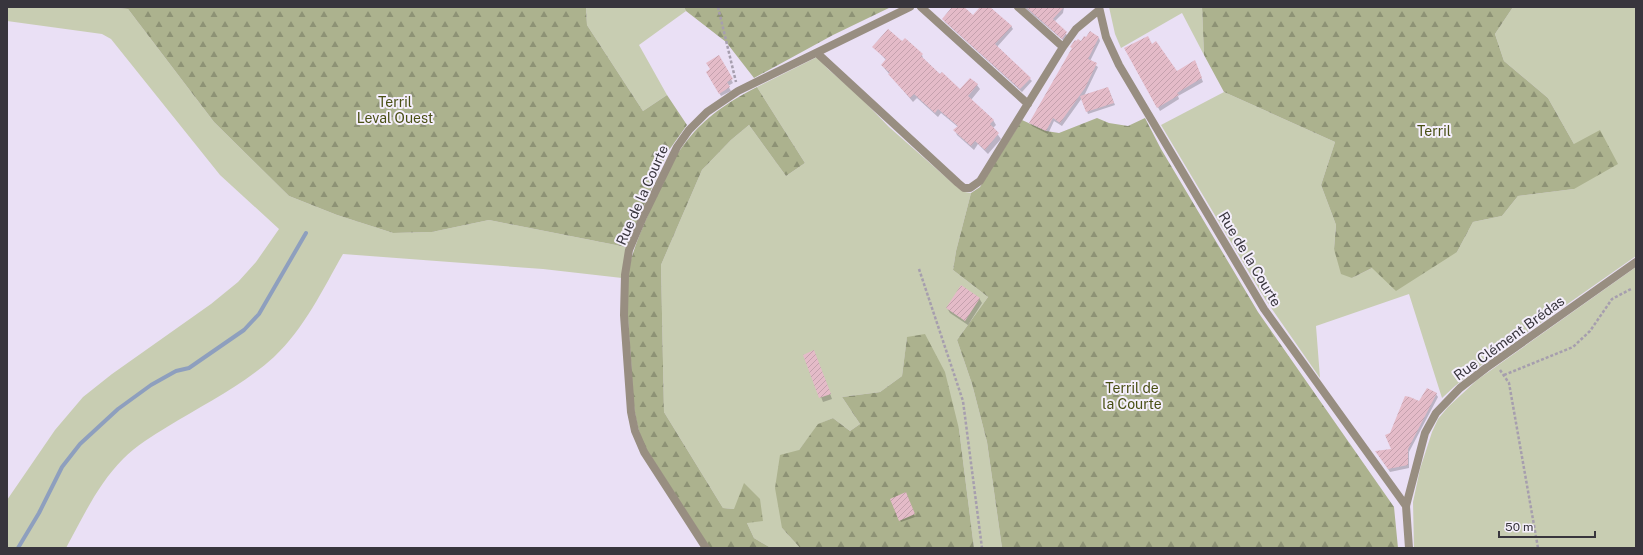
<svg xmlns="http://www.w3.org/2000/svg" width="1643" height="555" font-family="'Public Sans',sans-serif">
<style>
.grass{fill:#c8cdb2}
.forest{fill:url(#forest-firs)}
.shadow{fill:#0003}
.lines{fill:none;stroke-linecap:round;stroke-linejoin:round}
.stream{stroke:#8e9fbe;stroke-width:4}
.building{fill:url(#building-hatch)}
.path{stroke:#a69eae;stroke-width:2.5;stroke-dasharray:3 2;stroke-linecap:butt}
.minor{stroke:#988e81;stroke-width:8}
.labels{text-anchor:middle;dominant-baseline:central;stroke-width:4;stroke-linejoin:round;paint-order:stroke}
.park-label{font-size:14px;fill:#494f14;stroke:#f5effc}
.street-label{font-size:14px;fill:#38353d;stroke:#f5effc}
</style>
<defs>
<pattern id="forest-firs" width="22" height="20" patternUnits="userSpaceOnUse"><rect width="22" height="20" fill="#acb28e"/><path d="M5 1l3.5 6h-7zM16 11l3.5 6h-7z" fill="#8d9275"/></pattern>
<pattern id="building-hatch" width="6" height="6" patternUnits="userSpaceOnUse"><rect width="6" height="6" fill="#e4bbc8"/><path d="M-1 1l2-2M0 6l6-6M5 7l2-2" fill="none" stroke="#c4a1ad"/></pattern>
</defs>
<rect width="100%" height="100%" fill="#eae0f5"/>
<path class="grass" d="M7,7h100l21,2 86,113 75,74 48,19 56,18 39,-1 57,-12 137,27 -4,31 -79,-9 -200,-15c-20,35 -39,75 -69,103 -32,29 -71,48 -107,70 -15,9 -31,19 -44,32 -25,25 -40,58 -57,89h-59v-48l48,-70 28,-33 29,-23 99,-70 27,-22 18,-20 23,-33 -59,-54 -109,-136 -9,-5 -95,-13z
M586,7h98l2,4 -47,34 28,50 -24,16 -56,-86z
M1109,7h93l2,48 -22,-42 -61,35 -6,-14z
M1513,7h123v249l-144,101 -37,29 -13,12 -33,-104 -93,32 4,52 -55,-79 -104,-174 63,-33 111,50 -14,43 15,40 -2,24 18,29 20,-10 85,-16 16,-30 29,-6 16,-20 56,-7v-45l-26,-46 -44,-37 -9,-27z
M817,57l11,12 30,26 31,32 68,60 8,5 6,1 -15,58 -3,19 35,27 -31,43 15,44 15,58 15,106h-28l-15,-119 -52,-91 -5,38 -22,16 -38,5 18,27 -10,7 -17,-13 -14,6 -20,26 -17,78 18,20h-29l-17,-10 -7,-15 -13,-14 -11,-1 -59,-96 -3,-147 41,-95 29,-30 18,-15 37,51 19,-13 -48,-76z
M1636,267v281h-222l-1,-46 7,-33 12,-37 6,-13 10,-12 29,-27z"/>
<path class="forest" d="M107,7h479l1,18 56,86 24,-16 20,30 -20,28 -41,94 -137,-27 -57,12 -39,1 -56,-18 -48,-19 -75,-74 -86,-113z
M684,7h207l-58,28 -79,43 -28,-36 -40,-31z
M1202,7h311l-18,27 9,27 44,37 26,46 26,-14 18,34 -44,25 -56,7 -16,20 -29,6 -16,30 -61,39 -24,-23 -20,10 -11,-4 -7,-25 2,-24 -15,-40 14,-43 -111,-50 -20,-37z
M757,87l48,76 -19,13 -37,-51 -18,15 -29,30 -41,95 3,147 59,96 11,1 10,-26 16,16 3,22 -16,2 7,15 17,10h-61l-64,-99c-14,-30 -13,-57 -15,-89 -2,-29 -7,-72 0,-100 4,-15 11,-31 17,-45 26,-65 46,-96 109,-128z
M1097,118l12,5 19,3 17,-8 16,31 97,163 136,195 4,41h-396l-15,-106 -15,-58 -15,-44 31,-43 -35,-27 3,-19 15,-58 9,-6 42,-67 24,11 13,2z
M925,334l20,38 14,57 15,119h-174l-18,-20 -7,-40 5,-33 19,-5 19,-26 15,-6 17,13 10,-7 -18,-27 38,-5 22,-16 5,-39z"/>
<path class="shadow" d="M954,7h7l12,9 9,-9h7l22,19 2,3 -16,18 35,34 -10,11 -77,-70 -1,-3z
M1024,7h40l-1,6 -9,9 14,14 -4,5z
M1099,38l1,3 -10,20 8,6 -14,29 25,-6 6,15 -27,9 -6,-16 -20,28 -8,-5 -6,13 -16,-8 -2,-3 51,-81z
M905,39l17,16 2,6 16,14 21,16 9,-12 7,6 3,4 -9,11 22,20 3,5 -3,3 8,11 -13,15 -10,-10 -4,6 -17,-15 -2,-5 3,-3 -17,-14 -3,4 -21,-19 -4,4 -28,-33 -3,-4 4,-5 -12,-13 28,-4z
M1152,45l25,27 19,-8 7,18 -25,14 1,3 -19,12 -34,-62z
M719,56l14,27 -5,3 3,5 -10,5 -14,-24 4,-2z
M979,298l3,5 -14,22 -18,-12 -3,-5z
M814,352l18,47 -9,3 -18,-47z
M1436,394l2,3 -29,55v16l-19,4 -13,-20 15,-2 -1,-16 28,-31z
M907,495l8,22 -14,5 -1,-2z"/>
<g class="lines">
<path class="stream" d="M18,548l21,-35 23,-46 18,-23 38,-35 33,-24 25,-14 13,-3 55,-38 15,-16 47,-81"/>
</g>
<path class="building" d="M952,7h12l9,8 7,-8h10l22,19 -17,18 36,34 -11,11 -78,-70z
M1026,7h38l-11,12 14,13 -5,7z
M888,29l14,12 3,-3 18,16 -2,2 19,18 2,-2 18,17 10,-11 8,6 -10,12 26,24 -4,4 9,9 -14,17 -10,-9 -4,5 -18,-16 5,-4 -20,-17 -3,4 -21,-19 -4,4 -22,-24 2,-1 -9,-8 5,-6 -14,-12z
M1090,31l9,6 -11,22 9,4 -12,25 -25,35 -7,-5 -7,13 -17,-8 43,-75 -2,-1 5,-7 1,1 2,-2 3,2 3,-5 2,1z
M1148,36l4,8 4,-3 21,30 18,-11 7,18 -25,15 2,2 -22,13 -33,-60z
M719,55l14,24 -6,3 3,5 -11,7 -13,-22 4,-3 -4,-6z
M1108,87l6,16 -28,9 -6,-16z
M961,285l19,13 -15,23 -19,-13z
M814,350l17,44 -12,4 -16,-43z
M1427,388l10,5 -29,56v16l-20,4 -13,-18 16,-2 -6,-14 5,-2 15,-37 5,1 9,4z
M906,492l9,22 -16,7 -9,-22z"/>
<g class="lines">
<path class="path" d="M718,7l18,75
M919,269l44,132 19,147
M1500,370l9,13 29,165
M1504,375l69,-28 17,-16 22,-32 19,-10"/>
<path class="minor" d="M921,7l107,97
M1018,7l45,40
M1099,7l7,30 13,28 145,244 142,197
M817,53l141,130 6,5h6l10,-7 83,-134 13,-18 23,-19
M706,548l-62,-96 -9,-21 -4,-19 -7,-97 1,-40 4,-25 14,-33 34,-70 12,-17 18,-18 31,-21 172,-84
M1409,548l-3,-42 19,-73 11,-20 24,-25 26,-20 150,-106"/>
</g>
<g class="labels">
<g class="park-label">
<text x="395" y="102">Terril<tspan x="395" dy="16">Leval Ouest</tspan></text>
<text x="1434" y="131">Terril</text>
<text x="1132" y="388">Terril de<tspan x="1132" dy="16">la Courte</tspan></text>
</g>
<g class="street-label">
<text transform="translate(642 195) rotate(-66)">Rue de la Courte</text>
<text transform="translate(1250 259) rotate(59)">Rue de la Courte</text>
<text transform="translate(1509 338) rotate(-36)">Rue Clément Brédas</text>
</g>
</g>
<rect width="1643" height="555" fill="none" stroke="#38353d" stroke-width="16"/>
<path d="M1499 531v6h96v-6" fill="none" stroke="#38353d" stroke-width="2"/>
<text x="1505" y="531" font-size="12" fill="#38353d" stroke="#f5effc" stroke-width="3" paint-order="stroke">50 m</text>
</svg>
